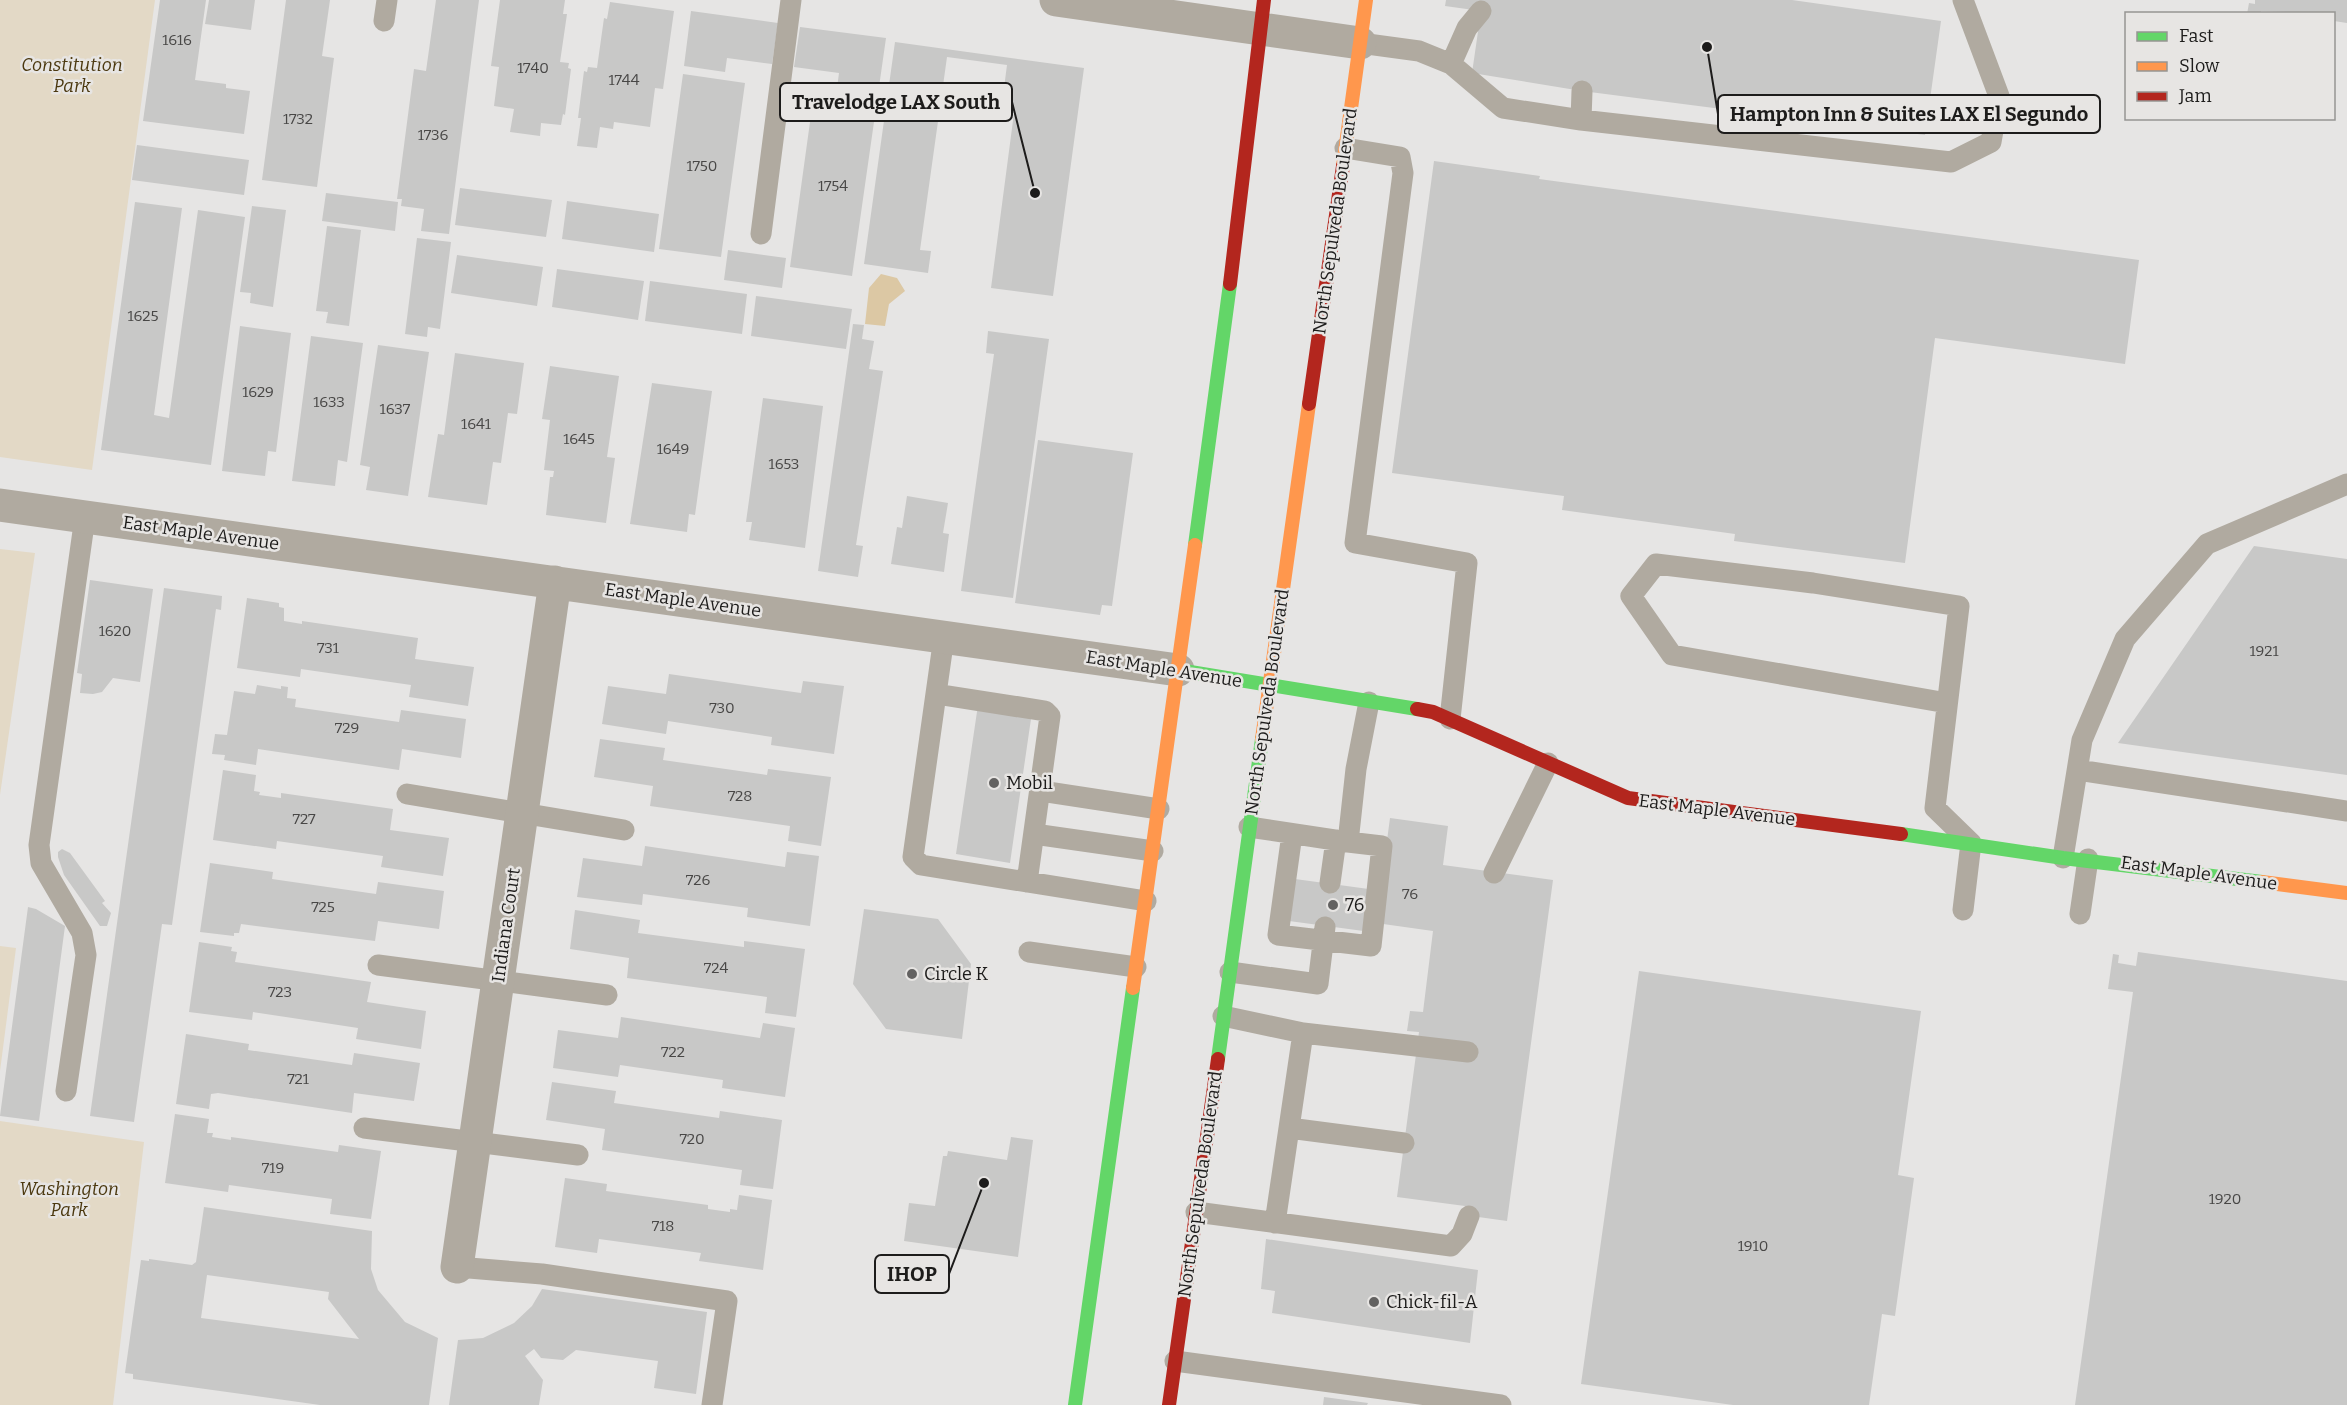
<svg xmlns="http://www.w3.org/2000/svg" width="2347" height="1405" font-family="Bitter,serif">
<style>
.green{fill:#e3d9c6}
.water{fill:#dcc8a4}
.building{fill:#c8c8c7;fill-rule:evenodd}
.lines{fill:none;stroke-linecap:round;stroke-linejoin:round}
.lane{stroke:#b0aaa0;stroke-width:21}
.street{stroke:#b0aaa0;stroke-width:33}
.fast{stroke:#63d668;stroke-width:14}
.slow{stroke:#ff974d;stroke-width:14}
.jam{stroke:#b3261e;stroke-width:14}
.poi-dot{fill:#636261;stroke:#e7e5e3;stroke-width:2}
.labels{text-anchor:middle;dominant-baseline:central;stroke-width:5;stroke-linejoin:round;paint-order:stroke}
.number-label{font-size:15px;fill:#484746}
.park-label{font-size:18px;font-style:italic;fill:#4b380f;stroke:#e7e5e3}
.street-label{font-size:18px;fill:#1d1c1b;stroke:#e7e5e3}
.poi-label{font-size:18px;fill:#1d1c1b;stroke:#e7e5e3;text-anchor:start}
.leader{fill:none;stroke:#1d1c1b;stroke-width:2}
.callout-dot{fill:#1d1c1b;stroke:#e7e5e3;stroke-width:2}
.callout{fill:#e7e5e3;stroke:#1d1c1b;stroke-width:2}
.callout-label{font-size:20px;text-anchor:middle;font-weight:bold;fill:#1d1c1b}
</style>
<rect width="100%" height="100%" fill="#e6e5e4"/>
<path class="green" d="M0,0h155l-63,470 -92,-13z
M0,549l35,4 -35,242z
M0,946l16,2 -16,123z
M0,1121l144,21 -31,263h-113z"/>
<path class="water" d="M881,274l16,4 8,13 -16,13 -4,22 -20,-2 4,-36z"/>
<path class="building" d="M160,0h46l-11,80 31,4v4l24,3 -6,43 -101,-13z
M209,0h46l-4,30 -46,-6z
M286,0h44l-8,56 12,2 -17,129 -55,-7z
M436,0h43l-30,234 -28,-3 3,-22 -23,-3 1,-7h-5l17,-130 12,2z
M500,0h65l-2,14h4l-7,48 9,1 -1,5 3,1 -6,46 -2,-1 -2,11 -20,-2 -1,13 -30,-4 4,-23 -20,-3 5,-39 -8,-1z
M1446,0h346l149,21 -16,114 -343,-44 -110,-18 9,-62 -36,-5z
M2255,0h92v23l-13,-2v-7l-73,-3v3h-14l2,-11 6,1z
M610,2l64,9 -11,78 -8,-1 -5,39 -36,-5 -1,7 -13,-2 -3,21 -20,-2 4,-28h-3l6,-47 3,1 1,-5 9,1 7,-50 3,1z
M691,11l87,12 -6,41 -45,-6 -2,14 -41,-6z
M800,27l86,11 -34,238 -62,-9 24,-174 22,3 3,-23 -45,-6z
M895,42l189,26 -31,228 -62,-8 23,-175 -13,-2 6,-46 -60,-8 -27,193 11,1 -3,22 -64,-9z
M683,74l62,9 -24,174 -62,-8z
M137,145l112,15 -5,35 -112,-15z
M1434,161l106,15 -1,3 600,81 -14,104 -190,-26 -30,225 -171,-22 1,-7 -173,-24 2,-14 -172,-23z
M460,188l92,12 -6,37 -91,-12z
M326,193l72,9 -3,29 -73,-10z
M567,201l92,13 -5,38 -92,-13z
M135,202l47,6 -28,207 15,3 29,-208 47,7 -34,248 -110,-15z
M252,206l34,4 -13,97 -23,-4 1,-10 -11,-1z
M327,226l34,4 -12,96 -23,-3 2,-11 -12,-1z
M417,238l34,4 -11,87 -12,-2 -1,10 -22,-3z
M728,250l58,8 -4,30 -58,-8z
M457,255l86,12 -6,39 -86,-13z
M557,269l87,12 -6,39 -86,-13z
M650,281l97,13 -5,40 -97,-13z
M756,296l96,13 -6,40 -95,-13z
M853,324l11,1 -2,14 12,2 -5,28 14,2 -27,174 7,1 -5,31 -40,-6z
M240,326l51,7 -15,119 -8,-1 -3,25 -43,-5z
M988,331l61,8 -36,259 -52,-7 33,-237 -8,-1z
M311,336l52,7 -16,119 -9,-2 -3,26 -43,-5z
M378,345l51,7 -21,144 -42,-6 4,-23 -10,-2z
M455,353l69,10 -7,51 -9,-1 -7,50 -8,-1 -6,43 -59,-8 10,-63 6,1z
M550,366l69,10 -12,81 8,1 -9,65 -60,-8 4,-38h3l1,-6 -10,-1 6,-50 -8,-1z
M652,383l60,8 -17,124 -6,-1 -2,18 -57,-8z
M763,398l60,8 -18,142 -56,-8 3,-18h-6z
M1038,440l95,13 -21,153 -10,-1 -2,10 -85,-12z
M907,496l41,7 -5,30 6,1 -5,38 -53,-8 6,-37 5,1z
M2254,546l93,13v216l-229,-32z
M90,580l63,9 -13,93 -27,-4 -11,14 -9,2 -13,-1 2,-19 -5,-1z
M164,588l58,8 -1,14 -5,-1 -44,316 -10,-1 -28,198 -44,-6z
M247,598l32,5v4l5,1v13l18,3v-3l116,17 -3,21 59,8 -6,39 -59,-9 2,-12 -110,-16 -1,8 -63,-9z
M669,674l132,19 2,-12 41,5 -10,68 -63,-9 1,-8 -104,-16 -2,13 -64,-10 6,-38 58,8z
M257,685l24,4v-3l7,1 -1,11 9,1 -1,8 104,15 2,-12 65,9 -5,39 -59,-9 -3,21 -141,-21 -2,16 -32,-5 1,-5 -13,-1 3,-20 12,1 7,-44 21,3z
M978,705l54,7 -22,151 -54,-9z
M600,739l65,9 -2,12 104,15 1,-6 63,8 -10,69 -33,-5 2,-15 -140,-20 3,-20 -59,-9z
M223,770l33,5 -2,16 6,1 -1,3 22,3v-5l112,16 -3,21 59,8 -6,38 -62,-9 2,-11 -106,-15 -1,8 -63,-9z
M1390,818l58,8 -5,39 110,15 -46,341 -43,-6 1,-9 -68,-9 22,-165 -12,-1 3,-20 13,1 10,-81 -57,-8z
M645,846l140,21 2,-15 32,4 -9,70 -63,-9 1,-9 -105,-14 -1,11 -65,-8 6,-39 59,8z
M62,849l8,4 35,48 -3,2 9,10 -4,13h-7l-36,-51 -6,-18v-5z
M210,863l63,9 -1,7 104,15 2,-12 66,9 -5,38 -61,-8 -3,20 -134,-17 -2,9h-5v3l-34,-4z
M1295,879l81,11 -5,42 -82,-11z
M28,907l8,2 29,17 -26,195 -39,-5z
M864,909l74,10 33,45 -9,75 -76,-10 -33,-45z
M575,910l65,10 -2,13 106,14v-6l61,8 -9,68 -31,-4 2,-16 -140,-19 2,-20 -59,-9z
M199,942l33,5 -1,4 6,1 -2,10 136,20 -4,20 59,9 -5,38 -65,-10 2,-11 -105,-16 -1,8 -63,-8z
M2138,952l209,29v424h-272l58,-413 -25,-3 5,-35 6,1 -1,8 18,3z
M1639,971l282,40 -23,164 16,3 -19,138 -13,-2 -13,91h-136l-152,-21z
M621,1017l139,21 3,-15 32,5 -10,69 -63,-9 1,-8 -103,-15 -2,12 -65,-9 5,-38 60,8z
M186,1034l63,10 -1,6 104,15 2,-12 66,10 -6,38 -60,-8 -2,20 -134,-20 -7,1 -2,15 -33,-5z
M552,1082l64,9 -2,12 105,15 1,-7 62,9 -9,69 -33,-4 2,-15 -140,-20 3,-21 -59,-9z
M175,1114l34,5 -2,14h6l-1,4 19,3v-3l107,15 1,-7 42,6 -10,68 -41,-5 2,-15 -103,-14 -1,7 -63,-9z
M1011,1137l22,3 -15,117 -114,-16 5,-38 26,3 8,-50h4l1,-5 59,9z
M565,1178l42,6 -1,7 102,14v4l22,3v-3l7,1 2,-15 33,5 -9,70 -64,-9 2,-8 -102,-14 -2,14 -42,-6z
M204,1207l168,24 -1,38 7,21 27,32 33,16 -9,67h-109l-187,-26v-5l-8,-1 16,-113 8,1v-2l43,6 4,-3zM207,1275l122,17 -1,7 31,40 -158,-21z
M1266,1239l212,31 -8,73 -198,-30 3,-22 -14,-2z
M542,1289l165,23 -11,82 -42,-6 4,-27 -82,-11 -13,10 -22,-2 -7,-9 -9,7 18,24 -4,25h-90l9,-65 25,-2 31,-15 18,-17z
M1324,1397l44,6 -1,2h-44z"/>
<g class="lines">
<path class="lane" d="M384,21l3,-21
M1360,43l59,8 32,13 52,44 78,12 370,42 40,-20 8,-46 -36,-96
M1451,64l16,-36 14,-17
M1581,120l1,-29
M1345,148l55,9 3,16 -48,370 112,20 -17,156
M761,234l30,-234
M944,637l-31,220 8,8 225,36
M936,694l109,17 5,5 -23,166
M1947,703l-275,-48 -41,-59 25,-32 157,19 146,23 -24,202 36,35 -8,67
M2078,770l269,41
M1041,791l118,18
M407,794l217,36
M1249,827l99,15 8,-73 13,-67
M1034,834l119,17
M1292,834l-14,101 93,11 11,-100 -34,-4
M2063,858l19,-118 43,-101 82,-95 140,-60
M1494,873l54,-110
M1330,883l6,-43
M2080,914l8,-55
M1029,952l107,15
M378,965l229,30
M1230,972l88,12 7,-57
M1223,1016l80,17 -28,190
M1303,1033l165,19
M66,1091l20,-136 -4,-22 -41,-70 -2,-18 46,-328
M364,1128l214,27
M1289,1128l115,15
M1196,1212l255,34 11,-12 7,-18
M457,1267l85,7 185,27 -15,104
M1175,1361l326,44"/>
<path class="street" d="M1056,0l304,43
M0,505l1178,165
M457,1267l98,-685"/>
<path class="fast" d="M1195,545l35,-261
M1178,670l239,39
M1901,834l162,24 199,24
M1218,1059l44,-320
M1075,1405l58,-417"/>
<path class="slow" d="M1343,166l23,-166
M1262,739l47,-335
M2262,882l85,11
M1133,988l62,-443"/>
<path class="jam" d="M1230,284l34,-284
M1309,404l34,-238
M1417,709l16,3 195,86 273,36
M1169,1405l49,-346"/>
</g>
<g class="poi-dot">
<circle cx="994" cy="783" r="6"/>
<circle cx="1333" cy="905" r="6"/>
<circle cx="912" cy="974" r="6"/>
<circle cx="1374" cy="1302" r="6"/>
</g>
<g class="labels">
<g class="number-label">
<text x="177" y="40">1616</text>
<text x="533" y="68">1740</text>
<text x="624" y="80">1744</text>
<text x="298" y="119">1732</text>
<text x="433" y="135">1736</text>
<text x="702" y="166">1750</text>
<text x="833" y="186">1754</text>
<text x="143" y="316">1625</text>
<text x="258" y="392">1629</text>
<text x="329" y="402">1633</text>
<text x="395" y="409">1637</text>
<text x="476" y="424">1641</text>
<text x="579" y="439">1645</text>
<text x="673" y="449">1649</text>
<text x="784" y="464">1653</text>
<text x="115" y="631">1620</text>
<text x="328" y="648">731</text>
<text x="2264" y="651">1921</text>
<text x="722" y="708">730</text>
<text x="347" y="728">729</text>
<text x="740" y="796">728</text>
<text x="304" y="819">727</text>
<text x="698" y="880">726</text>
<text x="1410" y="894">76</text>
<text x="323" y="907">725</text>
<text x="716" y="968">724</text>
<text x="280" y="992">723</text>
<text x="673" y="1052">722</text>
<text x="298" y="1079">721</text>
<text x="692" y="1139">720</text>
<text x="273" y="1168">719</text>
<text x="2225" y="1199">1920</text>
<text x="663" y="1226">718</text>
<text x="1753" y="1246">1910</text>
</g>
<g class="park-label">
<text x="72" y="65">Constitution<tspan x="72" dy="21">Park</tspan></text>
<text x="69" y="1189">Washington<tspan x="69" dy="21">Park</tspan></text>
</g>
<g class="street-label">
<text transform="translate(1335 221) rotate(-82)">North Sepulveda Boulevard</text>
<text transform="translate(201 533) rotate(8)">East Maple Avenue</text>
<text transform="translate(683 600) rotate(8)">East Maple Avenue</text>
<text transform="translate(1164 669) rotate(9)">East Maple Avenue</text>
<text transform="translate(1267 702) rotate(-82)">North Sepulveda Boulevard</text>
<text transform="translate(1717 810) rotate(7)">East Maple Avenue</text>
<text transform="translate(2199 873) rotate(8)">East Maple Avenue</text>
<text transform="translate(506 925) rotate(-82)">Indiana Court</text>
<text transform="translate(1200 1184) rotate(-82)">North Sepulveda Boulevard</text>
</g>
<g class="poi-label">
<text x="1006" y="783">Mobil</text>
<text x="1345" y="905">76</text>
<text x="924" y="974">Circle K</text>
<text x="1386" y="1302">Chick-fil-A</text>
</g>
</g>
<path class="leader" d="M1035 193L1012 102M1707 47L1718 114M984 1183L949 1274"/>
<g class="callout-dot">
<circle cx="1035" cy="193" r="6"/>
<circle cx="1707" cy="47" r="6"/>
<circle cx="984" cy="1183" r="6"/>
</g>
<g class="callout">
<rect x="780" y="83" width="232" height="38" rx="6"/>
<rect x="1718" y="95" width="382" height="38" rx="6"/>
<rect x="875" y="1255" width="74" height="38" rx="6"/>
</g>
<g class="callout-label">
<text x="896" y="109">Travelodge LAX South</text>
<text x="1909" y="121">Hampton Inn &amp; Suites LAX El Segundo</text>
<text x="912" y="1281">IHOP</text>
</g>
<rect x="2125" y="12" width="210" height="108" fill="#e7e5e3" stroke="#969593" stroke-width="1.5"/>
<rect x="2137" y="32" width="30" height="9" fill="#63d668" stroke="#969593" stroke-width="1.5"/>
<text x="2179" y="42" font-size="18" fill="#1d1c1b">Fast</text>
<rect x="2137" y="62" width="30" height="9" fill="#ff974d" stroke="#969593" stroke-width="1.5"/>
<text x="2179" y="72" font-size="18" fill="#1d1c1b">Slow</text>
<rect x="2137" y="92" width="30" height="9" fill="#b3261e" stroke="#969593" stroke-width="1.5"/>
<text x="2179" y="102" font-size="18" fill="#1d1c1b">Jam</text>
</svg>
